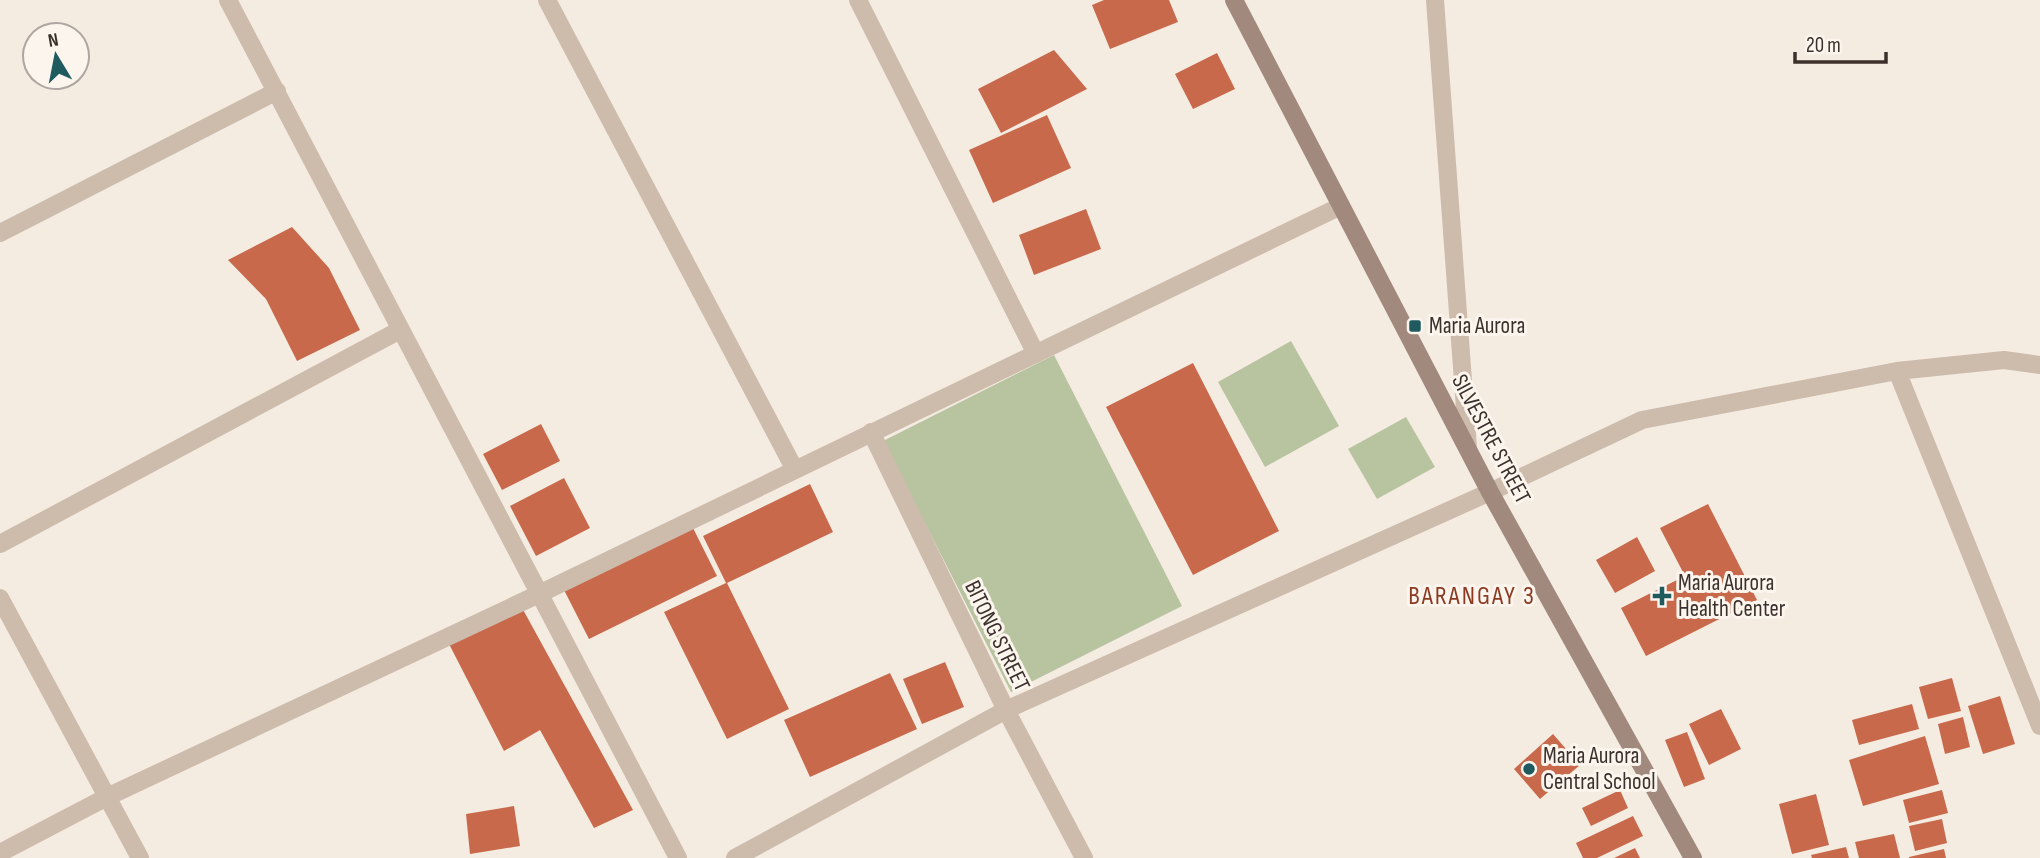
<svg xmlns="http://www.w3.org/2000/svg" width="2040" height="858" font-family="'Sofia Sans Condensed',sans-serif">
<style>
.green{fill:#b8c4a0}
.building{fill:#c8694b}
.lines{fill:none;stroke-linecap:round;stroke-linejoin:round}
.minor{stroke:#cdbbac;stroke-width:18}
.tertiary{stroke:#cdbbac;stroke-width:18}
.secondary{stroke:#a18a7d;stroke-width:18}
.poi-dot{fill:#1f5a5e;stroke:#fbf5ee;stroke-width:2.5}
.labels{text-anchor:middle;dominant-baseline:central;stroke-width:6;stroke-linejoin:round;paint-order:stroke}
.poi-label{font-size:23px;fill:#3b302b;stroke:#fbf5ee;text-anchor:start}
.street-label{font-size:23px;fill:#3b302b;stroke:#fbf5ee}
.quarter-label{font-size:26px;letter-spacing:2px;fill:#8c3b22;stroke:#fbf5ee}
</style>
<rect width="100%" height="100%" fill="#f4ebe1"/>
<path class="green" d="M1291,341l48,85 -74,41 -47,-85z
M1054,355l128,251 -171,86 -128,-251z
M1406,417l29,50 -58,32 -29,-50z"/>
<path class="building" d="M1104,0h65l9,22 -68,27 -18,-44z
M1054,50l33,39 -86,44 -23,-44z
M1217,53l18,36 -42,20 -18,-35z
M1047,115l24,53 -78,35 -24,-53z
M1086,209l15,40 -67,26 -15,-40z
M292,227l37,41 31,62 -63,31 -31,-62 -38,-39z
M1193,363l86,168 -86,44 -87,-168z
M541,424l19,37 -58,29 -19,-36z
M564,478l26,50 -54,28 -26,-50z
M810,484l23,48 -106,51 62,126 -62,30 -63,-127 62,-29 -23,-47z
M1708,504l49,96 -111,56 -25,-48 64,-32 -25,-48z
M692,526l25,50 -128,63 -25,-49z
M1637,537l18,34 -40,22 -19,-33z
M521,606l112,204 -39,18 -54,-98 -36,21 -56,-109z
M945,662l19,45 -42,17 -19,-45z
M890,673l27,56 -107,48 -26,-57z
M1952,678l9,33 -33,8 -9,-32z
M2000,696l15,48 -32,10 -15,-48z
M1912,704l7,25 -60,16 -7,-25z
M1721,709l20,40 -32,16 -20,-41z
M1963,717l7,30 -25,7 -7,-30z
M1687,732l18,47 -21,8 -19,-47z
M1553,734l27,31 -40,34 -26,-30z
M1925,736l14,48 -76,22 -14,-46z
M1620,790l8,18 -37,18 -9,-18z
M1942,790l6,23 -39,10 -6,-23z
M1816,794l13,51 -37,9 -13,-50z
M514,806l6,40 -50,8 -4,-40z
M1633,816l10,20 -46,22h-14l-7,-15z
M1942,819l5,24 -32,8 -6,-25z
M1894,834l6,24h-41l-4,-16z
M1846,847l3,11h-37l-1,-3z
M1635,848l5,10h-26z
M1944,849l2,9h-37v-1z"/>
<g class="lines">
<path class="minor" d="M547,0l248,470
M858,0l177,352
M1435,0l33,449
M0,233l277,-142
M1897,371l143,355
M871,432l135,278 78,148
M0,544l400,-214
M0,598l140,260
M0,853l107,-56 432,-203 802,-388
M735,858l271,-148 484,-218 152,-72 255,-49 107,-11 36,5"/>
<path class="tertiary" d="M228,0l450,858"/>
<path class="secondary" d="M1234,0l256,492 203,366"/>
</g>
<g class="poi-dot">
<rect x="1408" y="319" width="14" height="14" rx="3.5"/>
<path d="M1658.5 585.5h7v7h7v7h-7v7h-7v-7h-7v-7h7z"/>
<circle cx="1529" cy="769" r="7"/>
</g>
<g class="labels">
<g class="poi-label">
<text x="1429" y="326">Maria Aurora</text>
<text x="1678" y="583">Maria Aurora<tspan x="1678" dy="26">Health Center</tspan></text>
<text x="1543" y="756">Maria Aurora<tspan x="1543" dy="26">Central School</tspan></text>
</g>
<g class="street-label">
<text transform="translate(1491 439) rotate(62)">SILVESTRE STREET</text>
<text transform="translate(997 636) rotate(64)">BITONG STREET</text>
</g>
<g class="quarter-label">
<text x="1472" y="596">BARANGAY 3</text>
</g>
</g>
<g transform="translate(56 56) rotate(350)"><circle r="33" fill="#fbf5ee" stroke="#aea6a0" stroke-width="2"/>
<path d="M0-5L12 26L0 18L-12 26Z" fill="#1f5a5e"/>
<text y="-10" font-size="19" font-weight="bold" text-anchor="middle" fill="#3b302b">N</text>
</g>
<path d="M1795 52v10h91v-10" fill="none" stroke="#3b302b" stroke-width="3.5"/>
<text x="1806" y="52" font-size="21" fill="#3b302b" stroke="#fbf5ee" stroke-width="5" paint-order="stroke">20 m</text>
</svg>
